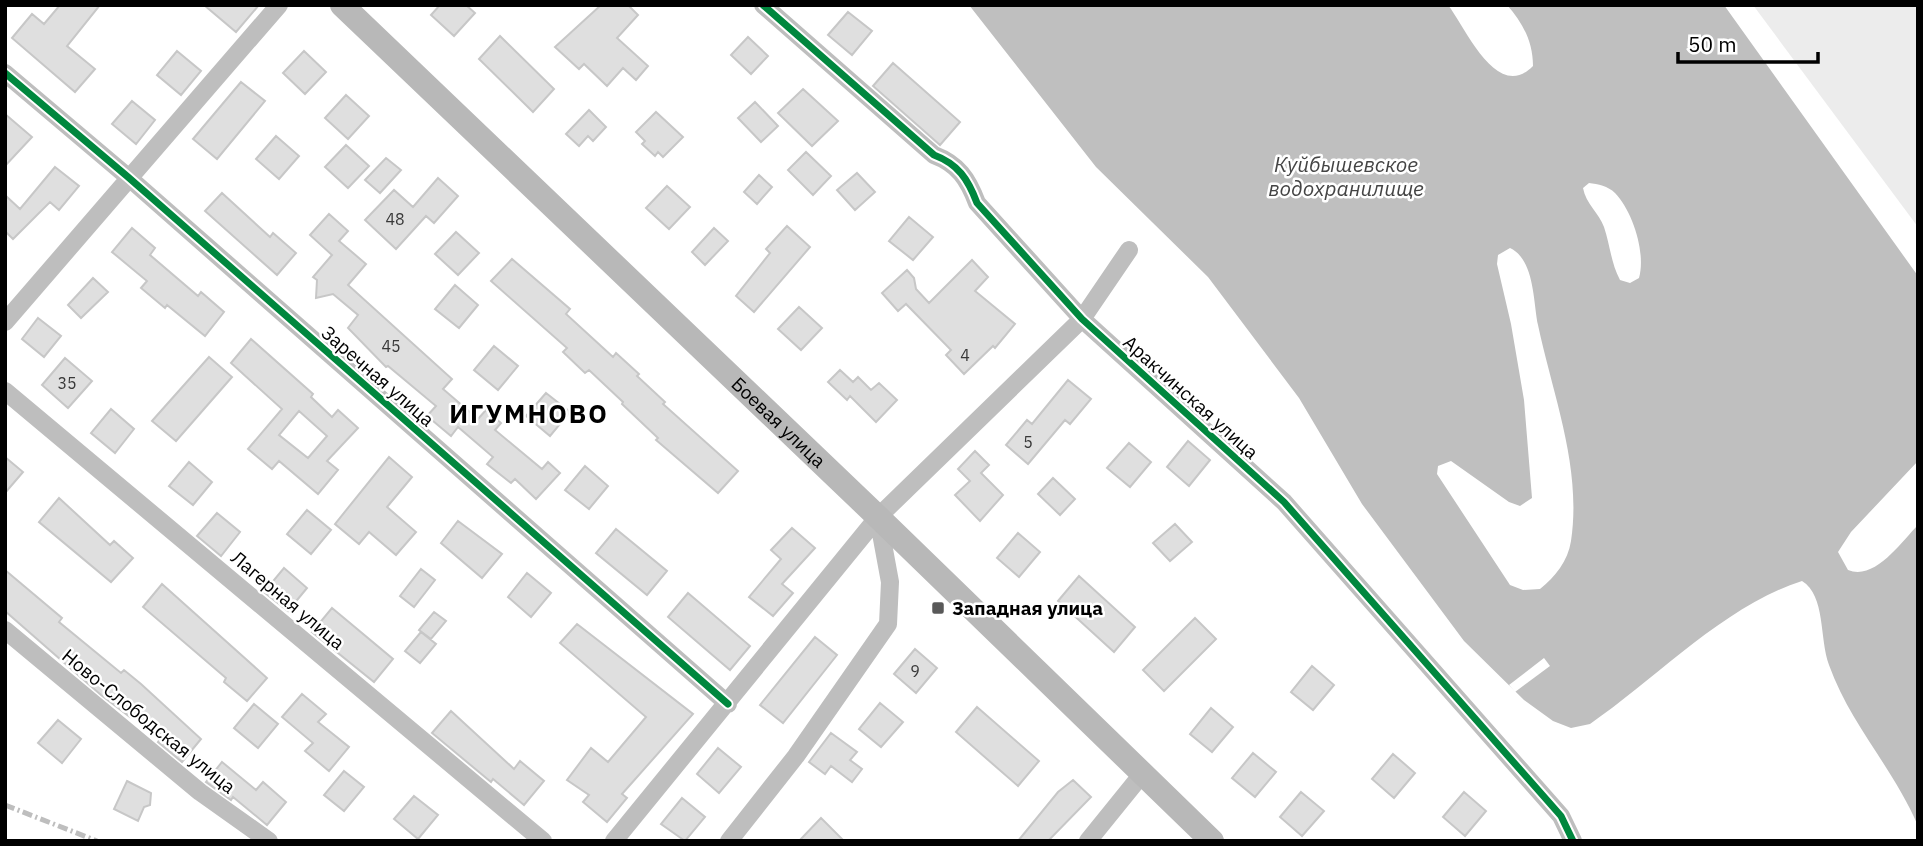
<svg xmlns="http://www.w3.org/2000/svg" width="1923" height="846" font-family="'IBM Plex Sans',sans-serif">
<style>
.green{fill:#ececec}
.water{fill:#bfbfbf;fill-rule:evenodd}
.pier{fill:#fff}
.building{fill:#dfdfdf;stroke:#c7c7c7;stroke-width:2;fill-rule:evenodd}
.lines{fill:none;stroke-linecap:round;stroke-linejoin:round}
.street{stroke:#bebebe;stroke-width:18}
.secondary{stroke:#b8b8b8;stroke-width:24}
.rail{stroke:#bebebe;stroke-width:5;stroke-dasharray:10 3.5 2 3.5;stroke-linecap:butt}
.cycleway-casing{stroke:#fff;stroke-width:11}
.cycleway{stroke:#00873e;stroke-width:7}
.poi-dot{fill:#595959;stroke:#fff;stroke-width:2.5}
.labels{text-anchor:middle;dominant-baseline:central;stroke-width:5;stroke-linejoin:round;paint-order:stroke}
.number-label{font-size:16px;fill:#383838}
.street-label{font-size:19px;fill:#000;stroke:#fff}
.poi-label{font-size:19px;font-weight:bold;fill:#000;stroke:#fff;text-anchor:start}
.water-label{font-size:21px;font-style:italic;fill:#444;stroke:#fff}
.district-label{font-size:26px;font-weight:bold;letter-spacing:2px;fill:#000;stroke:#fff}
</style>
<rect width="100%" height="100%" fill="#fff"/>
<path class="green" d="M1753,5h165v222z"/>
<path class="water" d="M969,5h479c18,23 49,98 85,61 0,-24 -10,-43 -26,-61h217l194,271v185l-67,71 -13,20 10,18c27,11 53,-28 70,-45v301c-24,-57 -68,-102 -89,-161 -10,-27 -3,-69 -27,-84 -78,25 -145,97 -212,143l-19,4 -18,-7 -29,-21 -60,-59 -102,-137 -63,-106 -91,-121 -112,-110zM1589,183c9,1 19,3 26,10 18,19 31,60 24,85l-9,5 -10,-3c-9,-17 -10,-35 -16,-53 -5,-14 -18,-23 -21,-39zM1510,248c25,12 23,54 28,77 15,71 44,142 33,216 -3,20 -16,36 -31,48l-17,1 -13,-5 -73,-111 1,-8 13,-5 58,41 11,4 12,-8 -8,-98 -13,-76 -14,-60 1,-9z"/>
<path class="pier" d="M1544,658l6,8 -35,26 -6,-7z"/>
<path class="building" d="M60,5h40l-33,41 28,23 -20,23 -63,-54 20,-24 12,10z
M204,5h55l-23,27z
M440,5h26l9,8 -21,23 -23,-21z
M601,5h27l10,10 -21,23 31,28 -12,14 -13,-12 -16,18 -23,-22 -5,5 -24,-22z
M848,12l24,19 -20,24 -24,-20z
M500,36l54,53 -21,23 -54,-53z
M748,37l20,19 -17,18 -20,-19z
M177,51l24,20 -20,24 -24,-20z
M304,51l22,21 -21,22 -22,-21z
M893,63l67,59 -20,23 -67,-59z
M241,82l24,19 -48,58 -24,-20z
M803,89l35,32 -26,25 -34,-33z
M346,95l23,21 -21,23 -23,-21z
M132,101l23,19 -19,24 -24,-20z
M755,102l23,24 -17,16 -23,-24z
M589,110l17,17 -13,14 -5,-5 -9,10 -13,-12z
M656,112l27,25 -20,20 -5,-5 -3,4 -13,-12 3,-3 -9,-9z
M5,114l27,23 -27,29z
M276,136l23,20 -20,23 -23,-20z
M346,145l23,21 -21,22 -23,-21z
M806,152l25,24 -18,19 -25,-25z
M386,158l15,12 -21,23 -15,-13z
M55,167l24,19 -20,24 -9,-8 -37,37 -8,-8v-36l15,14z
M857,173l18,19 -20,18 -18,-20z
M759,175l13,12 -15,17 -13,-12z
M438,178l20,18 -24,27 -8,-7 -30,33 -31,-29 29,-30 19,17z
M667,186l23,21 -21,22 -23,-21z
M222,193l48,44 3,-4 23,20 -19,22 -72,-64z
M329,214l19,17 -9,10 27,23 -18,21 104,94 -9,10 35,30 8,-9 15,13 -6,7 47,39 6,-7 12,11 -24,26 -21,-20 -4,4 -24,-19 6,-7 -35,-30 -7,9 -24,-20 9,-10 -48,-40 -2,1 -38,-39 10,-13 -25,-21 -17,4 1,-18 -4,-3 19,-22 -22,-20z
M909,217l24,20 -20,23 -24,-19z
M787,226l23,21 -56,65 -18,-16 34,-43 -4,-4z
M132,228l23,20 -5,7 48,41 3,-4 23,20 -19,24 -38,-31 -2,3 -24,-20 6,-7 -35,-29z
M714,228l14,13 -23,24 -13,-13z
M456,232l23,21 -21,22 -23,-21z
M512,259l58,50 -4,5 47,43 3,-4 23,21 -2,2 28,26 -2,2 75,67 -20,22 -62,-53 2,-2 -36,-34 1,-2 -34,-32 -4,3 -22,-21 4,-4 -76,-67z
M972,260l16,17 -13,14 40,33 -20,24 -2,-2 -29,28 -18,-19 5,-5 -45,-46 -8,7 -16,-18 25,-23 7,8 2,11 13,14z
M93,278l15,14 -27,26 -13,-13z
M455,285l23,20 -19,23 -24,-19z
M799,307l23,21 -21,22 -23,-21z
M38,318l23,18 -17,21 -22,-18z
M251,339l62,55 -2,3 21,20 6,-7 20,18 -31,33 11,9 -20,24 -39,-33 -7,8 -24,-20 34,-40 -51,-46zM299,411l28,25 -19,22 -29,-23z
M494,346l24,20 -20,24 -24,-20z
M209,357l23,20 -56,64 -24,-20z
M65,358l27,23 -24,27 -26,-23z
M840,370l13,12 5,-5 13,13 8,-7 18,17 -21,22 -26,-26 -3,4 -19,-18z
M1068,380l23,19 -21,25 -5,-4 -37,44 -22,-19 21,-25 5,4z
M546,393l24,19 -20,24 -24,-20z
M111,409l23,20 -19,24 -24,-20z
M1188,441l22,19 -21,26 -22,-19z
M1129,443l22,19 -21,25 -23,-19z
M975,451l14,14 -8,8 22,22 -23,26 -25,-26 15,-14 -12,-12z
M5,457l18,15 -18,21z
M389,457l23,20 -25,30 29,25 -20,23 -27,-23 -10,12 -24,-20z
M189,462l23,20 -19,23 -24,-19z
M585,466l23,20 -19,23 -24,-19z
M1053,478l22,21 -15,16 -22,-21z
M59,498l51,47 4,-4 19,17 -22,24 -72,-60z
M307,510l24,20 -20,24 -24,-20z
M217,513l23,19 -19,24 -24,-20z
M458,521l44,33 -20,24 -41,-35z
M1175,524l17,18 -22,19 -17,-18z
M792,528l23,20 -33,36 11,9 -20,23 -24,-19 32,-38 -10,-9z
M616,529l51,42 -20,24 -51,-42z
M1018,533l22,19 -21,25 -22,-19z
M284,568l23,20 -19,23 -24,-19z
M421,569l14,11 -21,27 -14,-11z
M5,570l57,48 -3,4 62,51 3,-3 17,14 60,55 -19,23 -24,-20 2,-3 -28,-25 -2,3 -29,-22 -96,-84z
M527,573l24,20 -20,24 -23,-20z
M1079,576l56,51 -21,25 -56,-51z
M162,584l105,94 -20,23 -23,-19 2,-4 -83,-71z
M688,593l62,53 -20,24 -62,-53z
M332,608l61,51 -19,23 -62,-50z
M434,612l12,9 -15,18 -12,-9z
M1195,618l21,21 -52,52 -21,-21z
M577,624l116,90 -71,80 5,4 -20,24 -24,-20 6,-7 -22,-15 24,-32 17,14 38,-45 -86,-74z
M421,632l15,12 -16,19 -15,-12z
M815,637l22,18 -54,68 -23,-18z
M915,649l22,19 -21,25 -22,-19z
M1312,666l22,19 -21,25 -22,-18z
M302,694l24,20 -8,8 31,25 -20,24 -24,-20 8,-8 -31,-26z
M880,703l23,19 -22,25 -22,-18z
M254,704l24,20 -20,24 -24,-20z
M977,707l62,54 -21,25 -62,-54z
M1211,708l22,19 -21,25 -22,-18z
M451,711l63,58 6,-8 24,20 -20,24 -31,-26 -2,3 -59,-49z
M58,720l23,19 -19,24 -24,-20z
M831,733l26,19 -7,8 12,9 -10,13 -21,-16 -6,8 -16,-12z
M718,748l23,19 -22,26 -22,-19z
M1253,753l23,19 -21,25 -23,-19z
M1393,754l22,19 -21,25 -22,-19z
M222,762l34,28 7,-8 23,20 -19,23 -34,-28 -2,3 -25,-18z
M344,771l20,16 -20,24 -20,-16z
M1073,780l18,17 -43,44h-30l40,-49z
M127,781l24,12 -1,12 -6,2 -6,14 -24,-12z
M1301,792l23,19 -22,25 -22,-19z
M1464,792l22,19 -21,25 -22,-19z
M414,796l24,19 -20,24 -24,-20z
M682,798l23,19 -20,24 -24,-17z
M821,818l23,23h-45z"/>
<g class="lines">
<path class="street" d="M763,5l171,150c24,9 34,24 43,48l105,116 202,183 277,314 12,25
M5,73l123,104 600,527
M5,322l274,-317
M5,391l538,450
M5,630l195,162 69,49
M614,841l264,-324 204,-198 47,-69
M729,841l67,-85 92,-132 2,-42 -12,-65
M1088,841l55,-68"/>
<path class="secondary" id="s1" d="M342,5l536,512 334,324"/>
<path class="rail" d="M5,805l92,36"/>
<g class="cycleway-casing">
<path id="cycleway" d="M763,5l171,150c24,9 34,24 43,48l105,116 202,183 277,314 12,25
M5,73l123,104 600,527"/>
</g>
<use href="#cycleway" class="cycleway"/>
</g>
<rect class="poi-dot" x="931" y="601" width="14" height="14" rx="3.5"/>
<g class="labels">
<g class="number-label">
<text x="395" y="219">48</text>
<text x="391" y="346">45</text>
<text x="965" y="355">4</text>
<text x="67" y="383">35</text>
<text x="1028" y="442">5</text>
<text x="915" y="671">9</text>
</g>
<g class="street-label">
<text transform="translate(378 376) rotate(41)">Заречная улица</text>
<text transform="translate(1191 397) rotate(42)">Аракчинская улица</text>
<text stroke="none"><textPath href="#s1" startOffset="604">Боевая улица</textPath></text>
<text transform="translate(288 600) rotate(40)">Лагерная улица</text>
<text transform="translate(149 721) rotate(39)">Ново-Слободская улица</text>
</g>
<g class="poi-label">
<text x="952" y="608">Западная улица</text>
</g>
<g class="water-label">
<text x="1346" y="164">Куйбышевское<tspan x="1346" dy="24">водохранилище</tspan></text>
</g>
<g class="district-label">
<text x="529" y="413">ИГУМНОВО</text>
</g>
</g>
<rect width="1923" height="846" fill="none" stroke="#000000" stroke-width="14"/>
<path d="M1678 52v10h140v-10" fill="none" stroke="#000000" stroke-width="3.5"/>
<text x="1688" y="52" font-size="21" fill="#000000" stroke="#ffffff" stroke-width="5" paint-order="stroke">50 m</text>
</svg>
